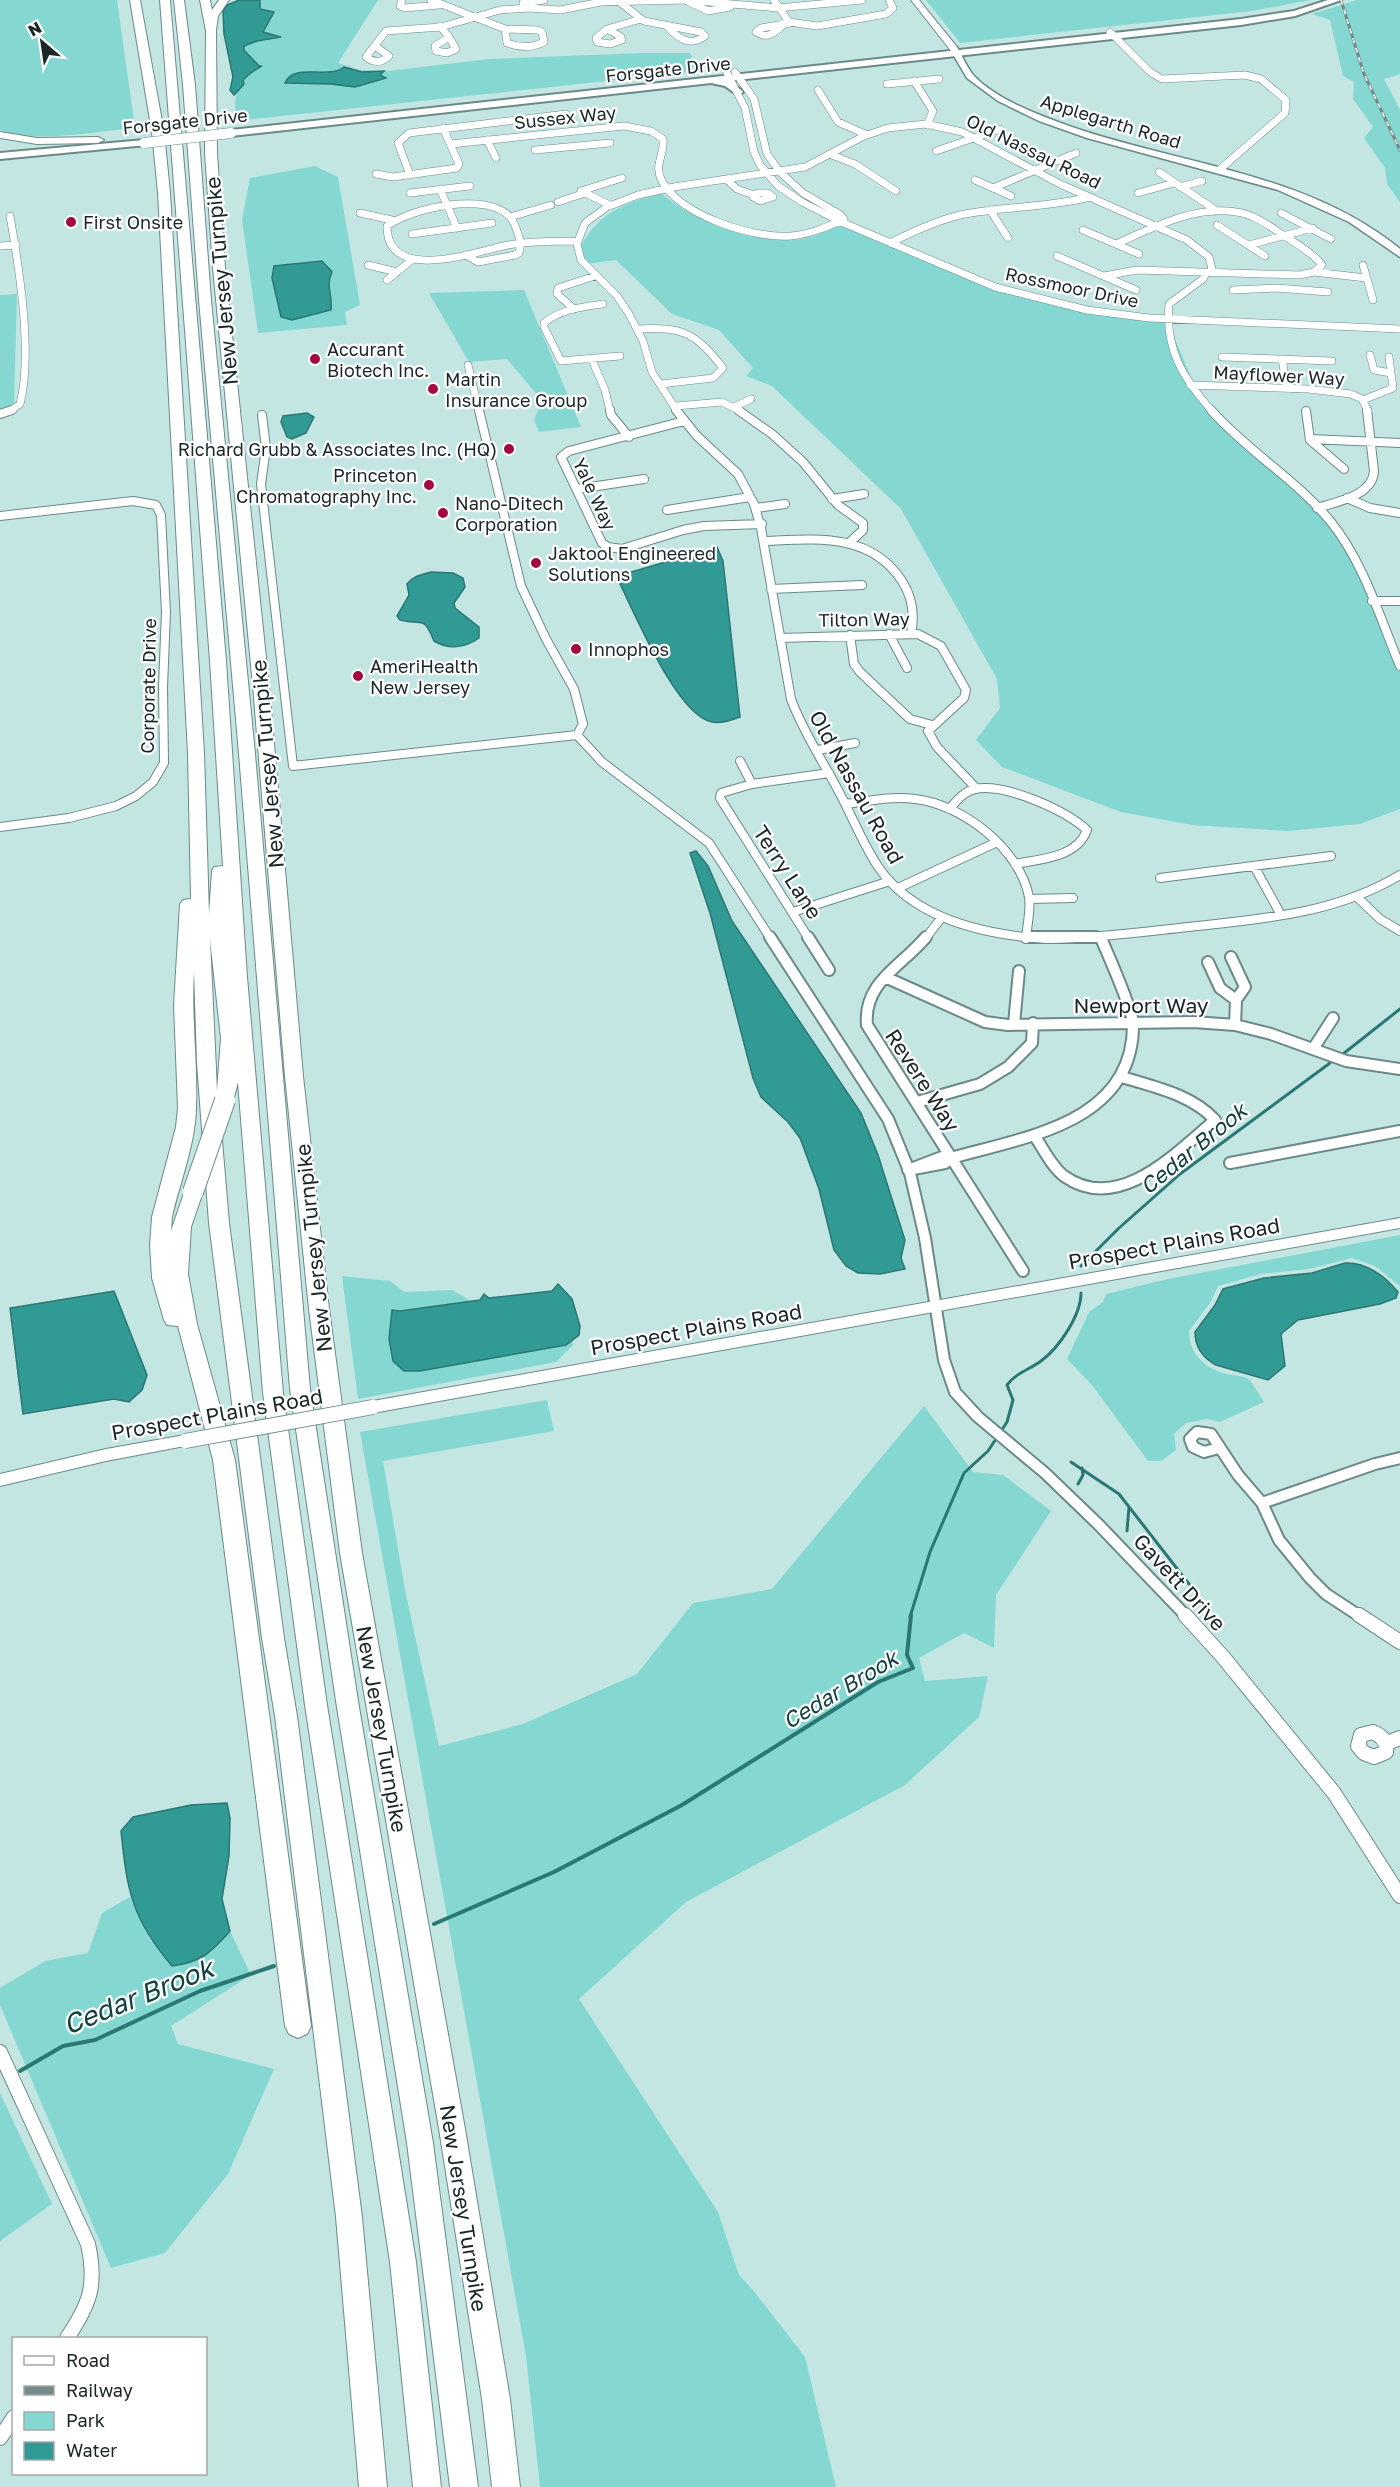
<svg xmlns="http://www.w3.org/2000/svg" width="1400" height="2487" font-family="'Golos Text',sans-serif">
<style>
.green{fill:#85d8d2}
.water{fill:#329a94;stroke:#2a7773;stroke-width:1.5}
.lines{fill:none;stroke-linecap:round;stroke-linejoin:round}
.stream-far1{stroke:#2a7773;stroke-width:3}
.stream{stroke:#2a7773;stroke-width:4}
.minor-far3-casing{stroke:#6b8a87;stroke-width:8}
.minor-far2-casing{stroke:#6b8a87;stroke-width:10}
.minor-far1-casing{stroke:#6b8a87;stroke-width:14}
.minor-casing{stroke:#6b8a87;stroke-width:16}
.tertiary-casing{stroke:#6b8a87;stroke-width:2}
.secondary-casing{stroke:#6b8a87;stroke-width:3}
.primary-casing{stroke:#6b8a87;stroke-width:4}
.motorway-casing{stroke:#6b8a87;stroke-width:2}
.minor-far3{stroke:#fff;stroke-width:7}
.minor-far2{stroke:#fff;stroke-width:8}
.minor-far1{stroke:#fff;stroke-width:10}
.minor{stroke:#fff;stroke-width:14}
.tertiary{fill:#fff;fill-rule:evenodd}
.secondary{fill:#fff;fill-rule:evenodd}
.primary{fill:#fff;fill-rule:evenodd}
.motorway{fill:#fff;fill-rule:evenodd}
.rail-casing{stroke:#738b89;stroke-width:3}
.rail{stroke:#fff;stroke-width:1.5;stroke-dasharray:5;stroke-linecap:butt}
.tertiary-bridge-casing{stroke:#6b8a87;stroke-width:16;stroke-linecap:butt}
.primary-bridge-casing{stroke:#6b8a87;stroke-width:11;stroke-linecap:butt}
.motorway-bridge-casing{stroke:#6b8a87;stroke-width:22;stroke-linecap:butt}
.tertiary-bridge{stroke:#fff;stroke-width:14}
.primary-bridge{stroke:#fff;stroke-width:10}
.motorway-bridge{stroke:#fff;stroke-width:20}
.poi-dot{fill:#a30841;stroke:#fff;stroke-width:2}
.labels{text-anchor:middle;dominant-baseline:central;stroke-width:4.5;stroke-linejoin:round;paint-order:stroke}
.far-street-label{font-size:18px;fill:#192625;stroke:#fff}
.far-poi-label{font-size:18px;fill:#192625;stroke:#fff;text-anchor:start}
.street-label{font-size:21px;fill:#192625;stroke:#fff}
.water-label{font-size:22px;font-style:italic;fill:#12413e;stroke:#fff}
.near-water-label{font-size:27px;font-style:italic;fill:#12413e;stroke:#fff}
</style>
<rect width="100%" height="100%" fill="#c4e6e3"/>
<path class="green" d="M0,0h117l18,128c-38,3 -100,16 -135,2z
M260,0h118l-40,63 22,7 28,1 101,-12 152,-6h49l9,18 -463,50c-2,-32 -1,-32 21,-54l4,1 -17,-18v-4l13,-5 23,-3v-2l-17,-4 8,-19h3l-14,-4z
M926,0h385l-59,11 -292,32z
M1357,0h43v74l-16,5 16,31v92l-13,-18 -2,-16 -21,-30 9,-11 -20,-28 1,-17 -11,-6 -13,-56 -18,-6z
M315,166l23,11 22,128 -15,7 2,13 -89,8 -16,-113 8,-42z
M661,193c35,30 95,52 142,46 11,-2 24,-9 35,-14l167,68 89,21 74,8 30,72 139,136 63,133v146l-40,15 -73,7 -95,-6 -71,-13 -119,-45 -26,-27 24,-32 -3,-29 -96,-170 -129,-123 -26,-10 7,-8 -34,-38 -47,-16 -56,-54 -32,4 -6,-13c20,-38 42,-46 83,-58z
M524,290l57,137 -42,5 -5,-12 5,-12 21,-2 -4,-10 -17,1 -32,-38 -38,3 -40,-69z
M17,294l-3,112 -14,5v-116z
M1400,1235v51l-25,-20 -23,-8 -43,11 -48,5 -43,12 -8,17 -21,28c0,23 16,38 38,43 8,2 16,1 23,6l14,22 -44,20 -13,-3 -21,4 -12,11 2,16 -15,11h-13l-56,-76 -25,-26 22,-47 14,-10 3,-8 62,-15z
M342,1276l48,5 14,11 48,-2 28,16 90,22 3,17 -17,17 -198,37z
M547,1400l7,31 -171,30 22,129 34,156 84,-22 114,-50 56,-71 79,-14 152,-183 49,66 30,3 48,36 -55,84 -2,53 -30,-15 -45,25 6,23 63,-5 -9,41 -74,68 -219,117 -107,97 139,213 21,63 14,15 52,67 31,130h-296l-14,-131 -166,-924z
M130,1897l21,44 60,12 19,-22 21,44 -80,51 7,18 96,25 -46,105 -63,79 -54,15 -111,-263v-17l45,-27 43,-8 14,-40z
M0,2093l52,111 -52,37z"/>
<path class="water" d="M239,0h21v9l14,3 -11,20 18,5 -24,4 -13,5v4l15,16h3c-6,3 -13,8 -19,14l1,4 -10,11 -4,-5 3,-13 -9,-43 -1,-23 4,-6z
M344,67l18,5 22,-1 -4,4 6,3 -31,9 -24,-3 -46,-1c9,-21 43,-3 59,-16z
M322,261l10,11c-7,15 1,22 -1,38l-39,10 -11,-3 -9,-39 2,-12z
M307,413l7,4 -8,16 -14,6 -5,-2 -6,-15 2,-6z
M717,547l6,14 17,156c-8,3 -19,7 -28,5 -35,-7 -76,-106 -92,-138l4,-10z
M431,572l22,1 10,5 2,9 -11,16 1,5 24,19v11c-14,10 -30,12 -45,3 -11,-26 -9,-15 -34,-21l-3,-4 12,-21 -2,-11c6,-8 14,-9 24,-12z
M696,851l12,15 24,55 129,192 17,42 27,85 -4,18 4,11 -25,5 -22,-1 -12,-7 -12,-16 -15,-61 -19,-51 -12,-16 -27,-25 -8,-19 -43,-165 -20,-60z
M1345,1263c21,-1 40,13 53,29l-2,6 -16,6 -82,16 -17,14 4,32 -17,14 -52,-15c-13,-7 -21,-17 -21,-33l20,-27 8,-16 41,-11 48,-5z
M558,1284l14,15 8,27 -1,9 -13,10 -146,26h-16l-11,-10 -4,-22 3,-29 8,1 80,-11 4,-6 5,4 63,-7z
M114,1291l33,84 -5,15 -13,12 -15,-3 -91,15 -13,-106z
M227,1803l3,15 -1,38 -7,43 8,32c-19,22 -29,31 -58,35 -40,-47 -45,-75 -51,-135l12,-14 58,-12z"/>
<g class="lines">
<path class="stream-far1" d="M1343,1054l57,-45
M1081,1266l38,-38 61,-54 150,-111
M1071,1462l48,32 70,90
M1078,1484l5,-9 -1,-7
M1127,1531l2,-24
M910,1617l20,-65 34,-79 24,-22 19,-29 6,-22 -6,-15c10,-13 22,-15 34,-24 18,-13 40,-46 40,-68"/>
<path class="stream" d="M434,1924l120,-52 128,-67 196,-123 35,-14 -6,-13 4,-40
M20,2071l43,-25 32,-6 105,-49 74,-25"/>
<g class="minor-far3-casing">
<path id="minor-far3" d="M402,0l-2,6 5,2 34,-3
M431,0l74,29
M617,0l27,21 57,11 4,4c-15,11 -27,3 -38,-10
M774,0l15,22 28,4 69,-12 7,-6 -4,-8
M689,2l19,9 22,-4
M523,3l21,-3
M440,26l9,11
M782,26c-8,8 -16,13 -26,6l5,-4 29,-5
M505,29l33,1 4,2 2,10c-12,6 -24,6 -37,1z
M607,29l14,8 1,3 -12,4 -13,-2 -1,-4z
M607,29l34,-10
M1110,32l40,40 12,7 83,-4 16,4 25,21 -1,13 -66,57
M449,37l7,12 -9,4 -11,-2 -1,-5z
M375,46l14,10c-7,7 -15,7 -23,1l20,-26 55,-4 59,-17 28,-2 32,2 41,-8 85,-2 92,8 84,-8
M735,72l19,27 13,55 13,18 23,21 38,22
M727,73l18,35 9,44 6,13 18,21 24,16 37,19 156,66 92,23 62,8 251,11
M914,81l19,30 -6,14
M887,84l52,-5
M818,90l20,32 27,12
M487,140l9,18
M451,144l173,-18 27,5 12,8c2,15 -9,25 -2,40 16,36 93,60 130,57 20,-2 36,-9 53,-17
M535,150l75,-7
M936,151l64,-22
M829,154l26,10 41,27
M1159,172l58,39
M376,174l17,3 64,-9 2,-4 -16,-36
M410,175l-12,-32 11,-10 157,-19
M727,180l10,9 17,6
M975,180l36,16
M1180,187l22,-6
M993,188l83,-35
M440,189l17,39
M581,191l41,-13
M581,191l29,14
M410,193l60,-7
M757,193h11l5,4 -13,4 -7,-4z
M1138,193l36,-10
M558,202l27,-9
M990,210l18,28
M360,213l32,7
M1281,213l50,26
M10,216c9,51 23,138 10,188l-10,7
M510,217l41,-12
M1217,225l48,31
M1083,230l56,24
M412,234l80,-11
M521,243c-3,-8 -5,-19 -11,-26 -23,-26 -99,-9 -123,9 0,59 90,25 121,19 23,-4 46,-4 69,-4
M890,243c22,-11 45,-22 70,-28 43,-9 87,-7 130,-18
M1249,245l64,-17
M0,246l16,-1
M466,255l12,7 37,-7 4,-2 2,-10
M1057,256l79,34
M368,265l29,7
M1363,265l10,35
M1314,272l52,6
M1206,273l-3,6 -34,25c-4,46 14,74 43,107
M1104,276l33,-6 162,5 15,-3 8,-7c-9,-12 -24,-20 -36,-28 -15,-10 -32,-23 -50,-25 -41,-7 -84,16 -120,32
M387,280l26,-21
M1233,290l43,-2 52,4
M603,304c-21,3 -42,5 -59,19v4l17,34 59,-5
M574,309l-17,-15 1,-6 37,-12
M637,329c45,-2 57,2 86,39l-10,10 -52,6
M1370,355l4,15 17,3
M1222,357l110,4
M1282,359l5,29
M592,360l13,30 5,21
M468,365l11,46
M1190,385l118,4 43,5 11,5 6,12
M1363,400l30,-12 -4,-31
M676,406l46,-4 18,9
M734,407l17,-8
M677,411l-25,-39 -9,-31 -14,-27 -12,-18 -36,-36 -4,-16 8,-21 22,-16 31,-12 36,-8 131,-20 59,-31 24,-8 38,-4 36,8 98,52 127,56 22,17 4,16"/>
</g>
<g class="minor-far2-casing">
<path id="minor-far2" d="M479,410l42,176 25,53 28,50 9,35 -6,11
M610,410l1,5 18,22
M676,410l21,26 41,38 16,30 7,24 30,171c12,33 32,62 48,93 13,24 23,50 38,73 36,55 109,70 170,74
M738,410l34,24 31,28 35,43 25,18v7l-13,12
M1211,410c36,41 85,69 120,112 33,41 49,96 69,144
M1306,411l4,29 34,29
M0,414l12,-4
M262,415l4,33 -5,36 32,282 284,-31 25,27 107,81 62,96
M684,421l-115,30 -8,6 41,86 6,4 14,2 61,-19 21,-4 58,-2
M1310,439l90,4
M577,489l67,-10
M1347,498l23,10 30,5
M832,499l32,-5
M756,508l29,-4
M1317,508c19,-6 56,-12 57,-37l-7,-61
M667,510l83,-13
M0,516l133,-15 23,4 5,10 5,97 -3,75 1,76 -11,19 -17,14 -20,10 -47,12 -69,9
M764,541c52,-2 106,-9 138,40 11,17 13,34 9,53
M771,589l91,-4
M1372,601h28
M889,634l18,34
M850,635l4,29 6,8 50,47 22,6
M780,638l138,-4 23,12 25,44 -2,8 -36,33 9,16 39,41
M818,750l37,-7
M740,761l12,23
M846,804c23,-3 46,-8 69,-5 47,5 105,50 114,98 2,13 -2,28 -3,42
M949,809c7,-7 15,-18 26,-20 30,-6 90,21 112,41 -10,28 -47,29 -72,34
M1254,866l27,49
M1160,878l171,-22
M898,888l97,-45
M1358,898l22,21 20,12
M1029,899l44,-1
M793,912l97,-31
M809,939l-89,-141 1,-5 31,-9 77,-11
M925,939l17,-22
M1051,939c46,-1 91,-7 137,-12 74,-8 147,-13 212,-52"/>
</g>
<g class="minor-far1-casing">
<path id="minor-far1" d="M770,937l118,182 22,54 15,65 19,122 11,32 23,25 67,56 53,51 89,93
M808,937l21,33
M926,937c-24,29 -63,45 -59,88l156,246
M1026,937h70
M1231,957l14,30 -9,13 -1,25
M1208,962l12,26 16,12
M885,977l100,45 23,3 186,-3 41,3 36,9 75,27 54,8
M1014,1024l5,-53
M1313,1049l20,-31
M917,1102l63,-18 28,-17 24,-24 1,-20
M1034,1135c9,13 17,31 30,41 54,39 112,-23 151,-56 -24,-26 -61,-33 -93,-43
M942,1157l9,1 -6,5 -37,7z
M951,1158c74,-21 183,-35 182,-134 0,-14 -25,-69 -32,-86
M1230,1163l170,-32
M1219,1448l-15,4 -11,-5 -3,-8 7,-7 14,2 27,41 24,28 17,37 31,38 16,16 35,23
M1262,1503l113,-39 25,-6"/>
</g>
<g class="minor-casing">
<path id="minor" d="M1185,1615l38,42 111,136 66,103
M1359,1615l41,27
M1373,1732c9,4 15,10 13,20l-12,5 -10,-4 -6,-7 3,-11z
M1387,1743l13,-5
M0,2052l88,192c9,41 2,60 -21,94
M0,2438l14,-21"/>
</g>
<g class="tertiary-casing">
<path id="tertiary" d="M911,0h8l38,47v4h-6z
M1400,1218v10l-1027,185 -5,-2 -2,-4 2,-4 5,-2z
M185,1435l5,2 2,4 -2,4 -84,16 -106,25v-12l106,-25z"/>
</g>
<g class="secondary-casing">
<path id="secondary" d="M951,47h6c5,9 10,20 16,28 24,25 64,39 96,51 111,39 237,46 331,123v8l-51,-35 -71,-32 -191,-52 -48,-17 -41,-20 -31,-23 -17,-29z"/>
</g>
<g class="primary-casing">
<path id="primary" d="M1328,0h13l-46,16 -54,9 -513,56 13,9 2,2 -5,3 -13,-9 -14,-3 -480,53 -5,-3 5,-3 1010,-111 53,-8z
M144,140l3,1v4l-147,14v-6z"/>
</g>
<g class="motorway-casing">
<path id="motorway" d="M130,0h10l24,132 6,61 34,560 5,161 3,-43 2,-4 9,-1 -13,-205 -50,-661h10l56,661 21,316 36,416 44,312 89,557 25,225h-28l-23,-225 -85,-557 -42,-312 -25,-311 -6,23 -7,1 -6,-1 10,118 55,415 13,78 65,501 25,270h-28l-23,-270 -61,-501 -13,-78 -53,-415 -12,-160 -3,-92c-3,46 4,92 2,138 -1,36 -16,73 -24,108l-1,14 15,-44 7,-2 7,2 3,5 -12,35 -3,47 9,50 38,136 76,566 -4,8 -9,4 -9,-4 -4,-8 -72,-566 -35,-134 -11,-1 -3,-5 -12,-42 -2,-33 2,-28 24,-90 2,-19 -4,-103 6,-101 3,-4 8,-1 -3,-146 -30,-560 -6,-61zM210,939l11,99 -4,53z
M174,0h10l11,85 16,215 44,454 55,635 48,312 75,442 45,344h-28l-43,-344 -71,-442 -46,-312 -51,-635 -40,-454 -16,-215z
M200,0h10l2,10 7,-10h10l-11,16 -2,14 1,123 8,115 44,418 34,390 26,233 33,244 103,576 45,270 10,88h-28l-10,-88 -43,-270 -99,-576 -31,-244 -24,-233 -32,-390 -40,-418 -8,-115 1,-122z
M0,132l37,6 61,-1 6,3 -6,3 -61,1 -37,-6z"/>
</g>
<use href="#minor-far3" class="minor-far3"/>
<use href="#minor-far2" class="minor-far2"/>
<use href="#minor-far1" class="minor-far1"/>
<use href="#minor" class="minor"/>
<use href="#tertiary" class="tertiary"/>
<use href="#secondary" class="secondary"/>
<use href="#primary" class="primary"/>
<use href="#motorway" class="motorway"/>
<g class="rail-casing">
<path id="rail" d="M1341,0l23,74 36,76"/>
</g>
<use href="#rail" class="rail"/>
<g class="tertiary-bridge-casing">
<path id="tertiary-bridge" d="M185,1441l188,-34"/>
</g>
<g class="primary-bridge-casing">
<path id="primary-bridge" d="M144,143l87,-10"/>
</g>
<g class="motorway-bridge-casing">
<path id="motorway-bridge" d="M193,1192l32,-92"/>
</g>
<use href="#tertiary-bridge" class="tertiary-bridge"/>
<use href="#primary-bridge" class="primary-bridge"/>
<use href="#motorway-bridge" class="motorway-bridge"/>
</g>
<g class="poi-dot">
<circle cx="71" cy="222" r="6"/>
<circle cx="315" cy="359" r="6"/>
<circle cx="433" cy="389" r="6"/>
<circle cx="509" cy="449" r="6"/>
<circle cx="429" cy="485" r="6"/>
<circle cx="443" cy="513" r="6"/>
<circle cx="536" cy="563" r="6"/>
<circle cx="576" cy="649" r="6"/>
<circle cx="358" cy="676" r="6"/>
</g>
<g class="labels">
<g class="far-street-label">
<text transform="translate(668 69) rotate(-6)">Forsgate Drive</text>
<text transform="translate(565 117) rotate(-6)">Sussex Way</text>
<text transform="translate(185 121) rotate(-6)">Forsgate Drive</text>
<text transform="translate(1111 121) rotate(17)">Applegarth Road</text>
<text transform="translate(1034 151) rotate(26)">Old Nassau Road</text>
<text transform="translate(1072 287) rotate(12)">Rossmoor Drive</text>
<text transform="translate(1279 375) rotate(3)">Mayflower Way</text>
<text transform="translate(595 494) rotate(65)">Yale Way</text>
<text transform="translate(864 619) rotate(-1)">Tilton Way</text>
<text transform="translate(148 686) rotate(-89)">Corporate Drive</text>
</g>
<g class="far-poi-label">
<text x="83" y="222">First Onsite</text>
<text x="327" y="349">Accurant<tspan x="327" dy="21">Biotech Inc.</tspan></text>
<text x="445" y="379">Martin<tspan x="445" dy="21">Insurance Group</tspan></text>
<text x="497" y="449" text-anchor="end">Richard Grubb &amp; Associates Inc. (HQ)</text>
<text x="417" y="475" text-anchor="end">Princeton<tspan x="417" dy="21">Chromatography Inc.</tspan></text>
<text x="455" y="503">Nano-Ditech<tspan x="455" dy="21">Corporation</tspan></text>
<text x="548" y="553">Jaktool Engineered<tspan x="548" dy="21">Solutions</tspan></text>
<text x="588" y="649">Innophos</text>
<text x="370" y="666">AmeriHealth<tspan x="370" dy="21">New Jersey</tspan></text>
</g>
<g class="street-label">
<text transform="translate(221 281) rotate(-95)">New Jersey Turnpike</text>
<text transform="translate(267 764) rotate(-95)">New Jersey Turnpike</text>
<text transform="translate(857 787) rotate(61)">Old Nassau Road</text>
<text transform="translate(788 872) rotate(57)">Terry Lane</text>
<text x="1141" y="1005">Newport Way</text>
<text transform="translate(923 1080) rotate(57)">Revere Way</text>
<text transform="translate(1174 1243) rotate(-10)">Prospect Plains Road</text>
<text transform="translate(313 1248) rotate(-96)">New Jersey Turnpike</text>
<text transform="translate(696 1329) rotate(-10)">Prospect Plains Road</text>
<text transform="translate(217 1414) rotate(-10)">Prospect Plains Road</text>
<text transform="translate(1180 1582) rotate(47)">Gavett Drive</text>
<text transform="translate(382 1729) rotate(80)">New Jersey Turnpike</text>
<text transform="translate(464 2208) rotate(81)">New Jersey Turnpike</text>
</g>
<g class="water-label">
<text transform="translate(1193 1148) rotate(-39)">Cedar Brook</text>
<text transform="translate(840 1689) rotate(-31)">Cedar Brook</text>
</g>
<g class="near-water-label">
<text transform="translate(138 1996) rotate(-22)">Cedar Brook</text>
</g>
</g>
<rect x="12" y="2337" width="195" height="138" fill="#ffffff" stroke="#a3a8a8" stroke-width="1.5"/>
<rect x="24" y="2356" width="30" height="9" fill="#ffffff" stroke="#a3a8a8" stroke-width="1.5"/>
<text x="66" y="2367" font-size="18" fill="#192625">Road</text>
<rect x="24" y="2386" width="30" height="9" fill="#738b89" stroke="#a3a8a8" stroke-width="1.5"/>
<text x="66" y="2397" font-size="18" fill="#192625">Railway</text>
<rect x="24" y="2412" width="30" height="18" fill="#85d8d2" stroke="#a3a8a8" stroke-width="1.5"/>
<text x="66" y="2427" font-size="18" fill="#192625">Park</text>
<rect x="24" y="2442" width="30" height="18" fill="#329a94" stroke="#a3a8a8" stroke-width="1.5"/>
<text x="66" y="2457" font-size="18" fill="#192625">Water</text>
<g transform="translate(42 42) rotate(331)" stroke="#ffffff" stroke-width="4.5" paint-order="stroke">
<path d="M0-4.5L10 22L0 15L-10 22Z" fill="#192625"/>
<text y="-9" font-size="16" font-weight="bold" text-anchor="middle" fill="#192625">N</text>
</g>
</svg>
